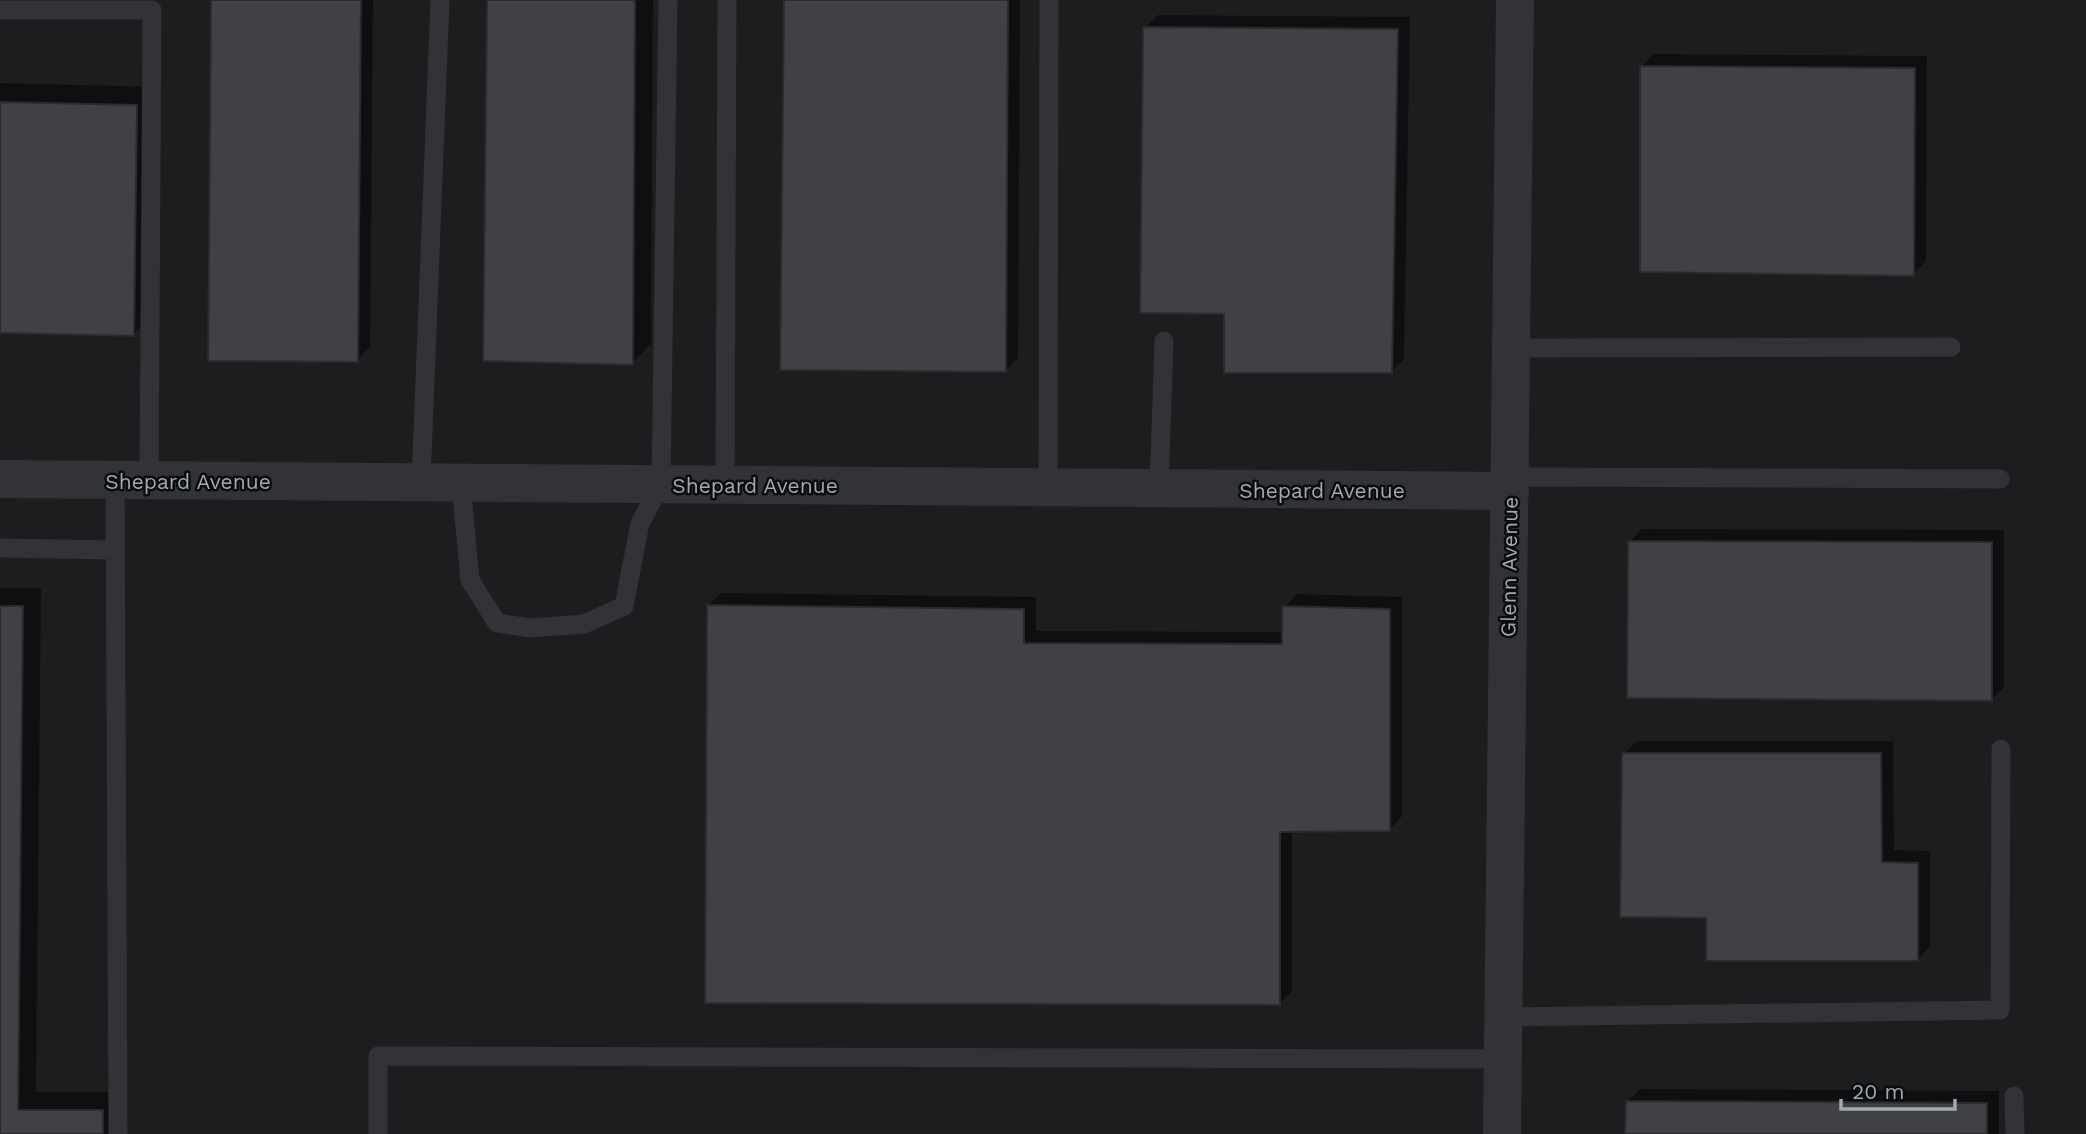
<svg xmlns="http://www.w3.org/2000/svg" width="2086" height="1134" font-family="'Work Sans',sans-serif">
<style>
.built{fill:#1c1d1e}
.shadow{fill:#0007}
.building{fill:#3f4145;stroke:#2a2b2d;stroke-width:2}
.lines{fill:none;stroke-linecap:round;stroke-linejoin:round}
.lane{stroke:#323336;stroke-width:19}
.street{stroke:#323336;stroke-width:38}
.labels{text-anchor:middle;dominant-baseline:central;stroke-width:5;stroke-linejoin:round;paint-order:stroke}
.street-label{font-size:21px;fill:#a2a9b1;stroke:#0b0c0d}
</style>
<rect width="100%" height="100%" fill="#101012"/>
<path class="built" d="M0,0h2086v1134h-2086z"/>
<path class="shadow" d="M213,0h160l-3,347 -13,13z
M489,0h164l-2,344 -19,19z
M786,0h234l-2,358 -13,13z
M1158,15l252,2 -6,342 -12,12 -166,-59 -81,-284z
M1654,54l273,2 -1,205 -13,13 -272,-207z
M0,83l155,4 -3,228 -19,19 -133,-3z
M1642,529l362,1v157l-13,13 -361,-159z
M0,588h41l-5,504h85v42h-121z
M721,593l315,4v34l248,1v-25l13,-13 105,3v219l-12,13 -98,1v161l-13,13 -570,-399z
M1637,741h256l1,109 36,1v95l-12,13 -210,-43 -84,-162z
M1640,1089l359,2v43h-372v-32z"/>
<path class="building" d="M211,0h150l-3,362 -150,-1z
M487,0h148l-2,365 -150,-4z
M784,0h224l-2,372 -226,-2z
M1143,27l255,2 -6,344h-168v-59l-84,-1z
M1640,66l275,2 -1,208 -274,-4z
M0,102l137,3 -3,231 -134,-3z
M1628,541l364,1v159l-365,-3z
M707,605l317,4v34l258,1v-38l108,3v222l-110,1v173l-575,-2z
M0,606h23l-5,504h85v24h-103z
M1622,753h259l1,109 36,1v98h-212v-43l-86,-1z
M1626,1101l361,2v31h-362z"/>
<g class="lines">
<path class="lane" d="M0,10h152l-3,470
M1512,348l439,-1
M1510,477l490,2
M115,480l3,654
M421,482l19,-482
M461,483l9,97 27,43 33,5 54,-4 40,-18 16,-83 21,-38 7,-485
M725,485l2,-485
M1048,487l1,-487
M1159,489l5,-148
M0,548l115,2
M1504,1017l496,-7 1,-261
M2014,1096l1,38
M378,1134v-78l1125,3"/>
<path class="street" d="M0,479l1510,12
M1502,1134l13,-1134"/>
</g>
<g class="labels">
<g class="street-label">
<text x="188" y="481">Shepard Avenue</text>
<text x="755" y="485">Shepard Avenue</text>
<text x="1322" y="490">Shepard Avenue</text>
<text transform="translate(1509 567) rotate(-89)">Glenn Avenue</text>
</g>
</g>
<path d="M1841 1099v10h114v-10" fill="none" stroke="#a2a9b1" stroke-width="3.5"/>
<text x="1852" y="1099" font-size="21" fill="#a2a9b1" stroke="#0b0c0d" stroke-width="5" paint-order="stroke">20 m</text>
</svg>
